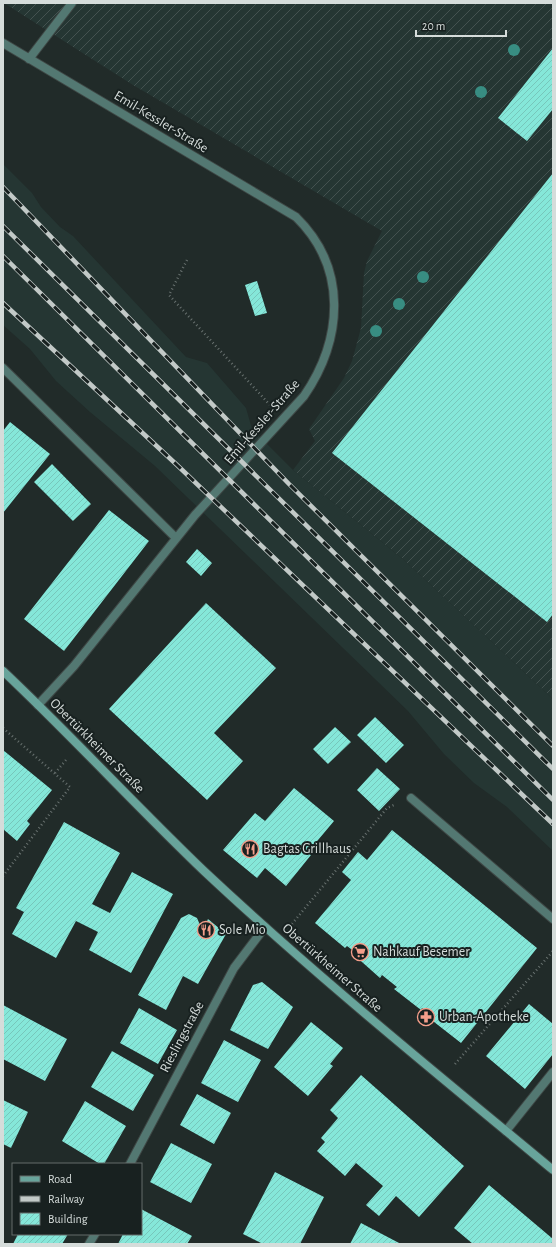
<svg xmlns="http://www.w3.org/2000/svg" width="556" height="1247" font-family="'Alegreya Sans',sans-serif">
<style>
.built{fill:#253633}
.industrial{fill:url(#industrial-furrows)}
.building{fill:url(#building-hatch)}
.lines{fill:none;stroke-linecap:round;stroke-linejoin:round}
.service-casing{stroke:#3e4745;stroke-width:10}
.minor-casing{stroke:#3e4745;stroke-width:10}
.secondary-casing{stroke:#3e4745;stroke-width:10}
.path{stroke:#697270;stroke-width:2.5;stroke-dasharray:1 3;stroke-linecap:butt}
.service{stroke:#537872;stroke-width:8}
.minor{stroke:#537872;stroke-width:8}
.secondary{stroke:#68a49b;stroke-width:8}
.rail-casing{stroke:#c2c9c7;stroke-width:4.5}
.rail{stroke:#182120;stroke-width:3;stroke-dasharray:9;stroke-linecap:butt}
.tree{fill:#388d82}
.labels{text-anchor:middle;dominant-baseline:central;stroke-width:4;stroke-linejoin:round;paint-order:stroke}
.street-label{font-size:14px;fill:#d5dcda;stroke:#182120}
.poi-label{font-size:14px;fill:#d5dcda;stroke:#182120;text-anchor:start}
</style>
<defs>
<pattern id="industrial-furrows" width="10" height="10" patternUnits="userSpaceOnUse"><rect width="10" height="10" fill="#253633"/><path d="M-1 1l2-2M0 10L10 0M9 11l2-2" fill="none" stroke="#445250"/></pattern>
<pattern id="building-hatch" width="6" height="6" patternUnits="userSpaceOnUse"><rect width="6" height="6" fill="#85e7d9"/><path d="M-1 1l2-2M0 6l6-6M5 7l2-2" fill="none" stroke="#77c6bb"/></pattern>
</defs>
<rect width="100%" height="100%" fill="#212b29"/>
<path class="built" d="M3,164l29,29 9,14 19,20 13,9 113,121 21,6 39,45 6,21 41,41 110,89 150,140v152l-46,-44 -33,-24 -30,-29 -36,-43 -253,-245 -65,-54 -34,-31 -26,-32 -27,-24z"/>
<path class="industrial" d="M4,3h549v696l-150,-140 -110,-89 22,-29 -6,-12 35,-51 8,-17 9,-33 3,-55 3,-12 15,-30 -249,-146z"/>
<path class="building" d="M553,48v61l-26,32 -29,-23z
M553,173v441l-6,8 -215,-169z
M257,281l10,32 -12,3 -10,-31z
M10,422l40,32 -47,59v-82z
M52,464l39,40 -18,17 -39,-39z
M109,510l40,31 -85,110 -40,-32z
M197,549l15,14 -11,13 -15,-14z
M206,603l70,65 -62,65 29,28 -36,39 -98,-91z
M375,717l29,28 -18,18 -29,-28z
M335,727l16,15 -23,22 -15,-15z
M3,750l49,40 -25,31 3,3 -13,17 -14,-12z
M377,768l23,21 -21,22 -22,-21z
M294,788l40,33 -26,31 3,3 -25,31 -21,-18 -8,10 -34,-28 32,-37 10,8z
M64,822l56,31 -28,51 18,9 22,-41 41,22 -42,79 -42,-23 9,-18 -22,-11 -20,37 -44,-24 12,-22 -8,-4z
M392,830l145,118 -76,95 -32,-25 2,-3 -9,-7 -1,2 -27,-21 3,-2 -15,-12 -2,3 -27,-24 2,-2 -8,-6 -2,2 -30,-25 36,-43 -9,-8 16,-20 9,8z
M189,914l8,4 3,7 -2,4 4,2 6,-12 18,15 -28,50 -15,-8 -17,34 -28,-15 43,-77z
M262,982l31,25 -25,42 -38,-19 23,-45z
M529,1004l24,20v30l-28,35 -39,-33z
M3,1005l64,34 -22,42 -42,-22z
M139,1008l38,22 -19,34 -38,-21z
M311,1022l32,26 -13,16 3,2 -25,30 -34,-29z
M224,1040l37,20 -23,42 -37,-19z
M112,1051l42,24 -21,36 -42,-24z
M361,1075l103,91 -45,51 -23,-21 -17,20 -13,-11 17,-19 -27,-23 -11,13 -28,-25 8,-9 -4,-4 17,-20 -8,-8z
M197,1094l34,19 -17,31 -34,-19z
M3,1100l25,12 -17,36 -8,-4z
M85,1101l41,25 -22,38h-4l-38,-23z
M171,1143l41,21 -21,39 -41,-21z
M275,1172l49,25 -24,47h-37l-20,-10z
M489,1185l64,54v5h-80l-19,-16z
M141,1209l51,27 -5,8h-69l5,-10h18z
M361,1223l40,21h-51z
M68,1234l-6,10h-49l5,-10z"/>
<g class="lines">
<g class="service-casing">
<path id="service" d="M3,368l173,170
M411,798l142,121
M506,1131l47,-59"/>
</g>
<g class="minor-casing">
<path id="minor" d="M3,43l293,174c52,51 47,122 8,179l-109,119 -121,151 -36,39
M29,59l43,-56
M130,1164l104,-196 31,-41
M89,1244l6,-10"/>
</g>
<g class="secondary-casing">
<path id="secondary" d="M3,671c69,65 133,135 201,200 112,105 231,201 349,299"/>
</g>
<path class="path" d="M187,260l-18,35 101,110
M3,728l67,59 -67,89
M55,773l11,-13
M292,924l95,-116 7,-3
M455,1064l98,-113"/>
<use href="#service" class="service"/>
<use href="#minor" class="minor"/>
<use href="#secondary" class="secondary"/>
<g class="rail-casing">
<path id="rail" d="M3,187l286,297 264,262
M3,226l550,543
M3,256l550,544
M3,303l174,162 376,359"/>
</g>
<use href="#rail" class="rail"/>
</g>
<g class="tree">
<circle cx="514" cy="50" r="6"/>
<circle cx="481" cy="92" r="6"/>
<circle cx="423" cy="277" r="6"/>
<circle cx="399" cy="304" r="6"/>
<circle cx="376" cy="331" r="6"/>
</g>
<defs>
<g id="restaurant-ring" transform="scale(0.9)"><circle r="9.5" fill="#182120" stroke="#f49e8a" stroke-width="1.5"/><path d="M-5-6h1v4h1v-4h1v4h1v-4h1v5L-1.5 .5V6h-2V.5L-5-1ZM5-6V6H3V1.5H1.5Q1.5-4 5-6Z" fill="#f49e8a"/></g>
<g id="supermarket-ring" transform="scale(0.9)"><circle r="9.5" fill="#182120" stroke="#f49e8a" stroke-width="1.5"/><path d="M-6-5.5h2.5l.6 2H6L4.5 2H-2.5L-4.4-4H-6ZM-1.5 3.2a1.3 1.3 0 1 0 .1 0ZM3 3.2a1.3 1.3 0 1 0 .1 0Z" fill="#f49e8a"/></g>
<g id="pharmacy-ring" transform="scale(0.9)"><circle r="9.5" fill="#182120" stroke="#f49e8a" stroke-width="1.5"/><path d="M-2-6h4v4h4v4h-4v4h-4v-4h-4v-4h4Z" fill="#f49e8a"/></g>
</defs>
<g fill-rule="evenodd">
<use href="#restaurant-ring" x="250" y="849"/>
<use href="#restaurant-ring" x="206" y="930"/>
<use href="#supermarket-ring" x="360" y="952"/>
<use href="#pharmacy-ring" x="426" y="1017"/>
</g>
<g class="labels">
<g class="street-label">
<text transform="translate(161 122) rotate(31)">Emil-Kessler-Straße</text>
<text transform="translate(262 422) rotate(-49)">Emil-Kessler-Straße</text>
<text transform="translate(97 746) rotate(45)">Obertürkheimer Straße</text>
<text transform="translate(332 968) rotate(41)">Obertürkheimer Straße</text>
<text transform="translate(182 1037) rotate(-62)">Rieslingstraße</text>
</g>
<g class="poi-label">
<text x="263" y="849">Bagtas Grillhaus</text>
<text x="219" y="930">Sole Mio</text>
<text x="373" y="952">Nahkauf Besemer</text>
<text x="439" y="1017">Urban-Apotheke</text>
</g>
</g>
<rect width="556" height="1247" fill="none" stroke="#d5dcda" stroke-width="8"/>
<rect x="12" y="1163" width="130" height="72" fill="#182120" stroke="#646c6a"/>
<rect x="20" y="1176" width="20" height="6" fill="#68a49b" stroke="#646c6a"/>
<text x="48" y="1183" font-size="12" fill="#d5dcda">Road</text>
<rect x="20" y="1196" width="20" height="6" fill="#c2c9c7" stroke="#646c6a"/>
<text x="48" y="1203" font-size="12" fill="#d5dcda">Railway</text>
<rect x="20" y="1213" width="20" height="12" fill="url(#building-hatch)" stroke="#646c6a"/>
<text x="48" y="1223" font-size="12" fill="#d5dcda">Building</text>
<path d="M416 30v6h90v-6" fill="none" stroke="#d5dcda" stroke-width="2"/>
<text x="422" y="30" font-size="12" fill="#d5dcda" stroke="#182120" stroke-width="3" paint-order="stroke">20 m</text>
</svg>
